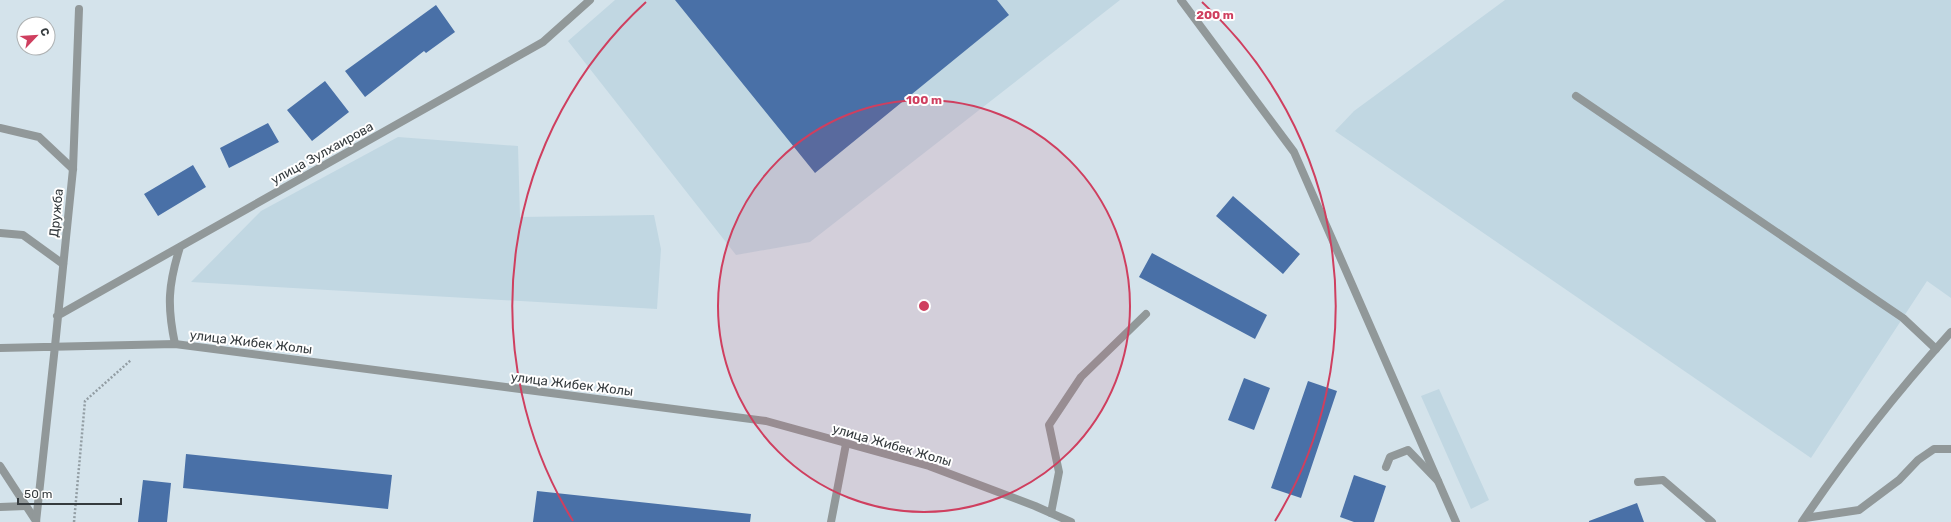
<svg xmlns="http://www.w3.org/2000/svg" width="1951" height="522" font-family="Rubik,sans-serif">
<style>
.built{fill:#c1d7e2}
.building{fill:#4970a7}
.lines{fill:none;stroke-linecap:round;stroke-linejoin:round}
.path{stroke:#939ea4;stroke-width:2.5;stroke-dasharray:2 2;stroke-linecap:butt}
.service{stroke:#919899;stroke-width:8}
.minor{stroke:#919899;stroke-width:8}
.tertiary{stroke:#919899;stroke-width:8}
.ring{fill:none;stroke:#cf3f5f;stroke-width:2}
.labels{text-anchor:middle;dominant-baseline:central;stroke-width:4;stroke-linejoin:round;paint-order:stroke}
.street-label{font-size:13px;fill:#353b3e;stroke:#fff}
.centre{fill:#cf3f5f;stroke:#fff;stroke-width:2}
.ring-label{font-size:12px;text-anchor:middle;font-weight:bold;fill:#cf3f5f;stroke:#fff;stroke-width:4;stroke-linejoin:round;paint-order:stroke}
</style>
<rect width="100%" height="100%" fill="#d4e3eb"/>
<path class="built" d="M615,0h505l-310,242 -74,13 -168,-214z
M1505,0h446v298l-24,-17 -116,177 -476,-327 19,-20z
M398,137l120,9 2,71 134,-2 7,34 -4,60 -466,-27 70,-71z
M1439,389l50,111 -18,9 -50,-113z"/>
<path class="building" d="M675,0h322l12,15 -194,158z
M436,5l19,27 -29,21 -2,-2 -59,46 -20,-26z
M325,81l24,31 -37,29 -25,-31z
M268,123l11,19 -50,26 -9,-20z
M193,165l13,22 -48,29 -14,-22z
M1233,196l67,58 -17,20 -67,-58z
M1152,253l115,62 -12,24 -116,-62z
M1244,378l26,10 -16,42 -26,-10z
M1308,381l29,10 -36,107 -30,-10z
M186,454l206,21 -4,34 -205,-21z
M1354,475l32,11 -12,36h-20l-14,-5z
M143,480l28,3 -4,39h-29z
M537,491l214,23 -1,8h-217z
M1637,503l7,19h-55v-1z"/>
<g class="lines">
<path class="path" d="M74,522l11,-121 46,-41"/>
<path class="service" d="M1181,0l113,152 162,370
M1576,96l327,222 33,31
M0,128l39,9 34,32
M0,233l23,2 40,29
M1638,482l25,-2 49,42
M0,507l26,-1
M1051,513l8,-41 -10,-47 32,-48 65,-63
M831,522l15,-78"/>
<path class="minor" d="M57,316l486,-274 47,-42
M175,344c-8,-38 -7,-59 5,-97
M55,346l18,-177 6,-160
M0,466l36,55
M1386,467l4,-10 18,-7 30,31
M1805,518l54,-8 40,-30 19,-20 16,-11h17
M1802,522c45,-67 95,-130 149,-190"/>
<path class="tertiary" d="M0,348l175,-4 591,77 163,45 106,40 36,16
M36,522l19,-176"/>
</g>
<circle cx="924" cy="306" r="206" fill="#cf3f5f" fill-opacity=".12"/>
<g class="ring">
<circle cx="924" cy="306" r="206"/>
<path d="M573 521A412 412 0 0 1 646 2M1202 2A412 412 0 0 1 1275 521"/>
</g>
<g class="labels">
<g class="street-label">
<text transform="translate(322 153) rotate(-29)">улица Зулхаирова</text>
<text transform="translate(56 213) rotate(-84)">Дружба</text>
<text transform="translate(251 342) rotate(7)">улица Жибек Жолы</text>
<text transform="translate(572 384) rotate(7)">улица Жибек Жолы</text>
<text transform="translate(892 445) rotate(16)">улица Жибек Жолы</text>
</g>
</g>
<circle cx="924" cy="306" r="6" class="centre"/>
<g class="ring-label">
<text x="1215" y="19">200 m</text>
<text x="924" y="104">100 m</text>
</g>
<g transform="translate(36 36) rotate(65)"><circle r="19" fill="#ffffff" stroke="#aeb1b2"/>
<path d="M0-3L7 15L0 10L-7 15Z" fill="#cf3f5f"/>
<text y="-6" font-size="11" font-weight="bold" text-anchor="middle" fill="#353b3e">С</text>
</g>
<path d="M18 498v6h103v-6" fill="none" stroke="#353b3e" stroke-width="2"/>
<text x="24" y="498" font-size="12" fill="#353b3e" stroke="#ffffff" stroke-width="3" paint-order="stroke">50 m</text>
</svg>
